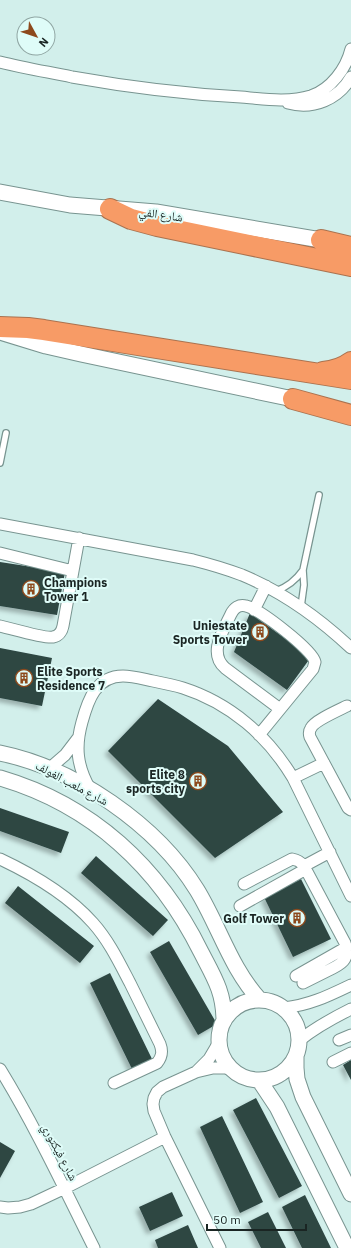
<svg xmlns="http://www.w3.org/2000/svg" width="351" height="1248" font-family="'IBM Plex Sans','Noto Naskh Arabic',sans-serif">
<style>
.building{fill:#2d4643;filter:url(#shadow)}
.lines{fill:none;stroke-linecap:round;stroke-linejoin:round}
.lane-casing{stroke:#789490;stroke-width:8}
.street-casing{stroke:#789490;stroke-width:13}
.secondary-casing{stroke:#789490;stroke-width:17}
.highway-casing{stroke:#aa724f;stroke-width:22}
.lane{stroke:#fff;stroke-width:5.5}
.street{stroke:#fff;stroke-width:11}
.secondary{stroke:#fff;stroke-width:15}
.highway{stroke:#f79b66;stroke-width:20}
.labels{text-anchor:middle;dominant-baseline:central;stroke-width:4;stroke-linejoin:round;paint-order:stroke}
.street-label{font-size:12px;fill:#1a2523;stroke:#dffcf8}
.poi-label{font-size:12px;font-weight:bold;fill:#1a2523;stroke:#dffcf8;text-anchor:end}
</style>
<defs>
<filter id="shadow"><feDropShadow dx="-3.5" dy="3.5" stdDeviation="2" flood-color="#0004"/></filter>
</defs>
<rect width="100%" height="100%" fill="#d2efeb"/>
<path class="building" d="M0,562l65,10 -8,43 -57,-9z
M250,613l61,44 -24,33 -53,-38z
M0,648l52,10 -10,48 -42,-8z
M158,699l70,47 55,66 -68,46 -107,-107z
M0,808l69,24 -8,21 -61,-22z
M96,856l72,64 -15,16 -72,-63z
M301,879l30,60 -38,18 -29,-60z
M18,886l76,60 -14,17 -75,-60z
M169,941l48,83 -19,11 -48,-83z
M110,973l42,86 -20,10 -42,-86z
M351,1060v20l-8,-15z
M256,1098l46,88 -23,12 -46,-88z
M222,1116l41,86 -23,11 -40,-86z
M0,1142l15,9 -15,27z
M172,1192l11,24 -33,15 -11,-24z
M305,1195l26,53h-29l-20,-41z
M268,1212l18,36h-25l-13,-26z
M188,1225l10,23h-40l-3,-8z"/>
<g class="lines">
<g class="lane-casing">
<path id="lane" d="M0,463l6,-30
M276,591c11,-4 20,-11 27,-21
M301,607l3,-22 -1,-15 16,-75"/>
</g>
<g class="street-casing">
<path id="street" d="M0,62c24,6 48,10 72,15 56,10 112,17 169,20 22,2 48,6 70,-1 20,-7 35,-27 40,-47
M288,103c25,7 51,-4 63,-26
M0,524l193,36c16,4 33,9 49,15 41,17 77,43 109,73
M0,553l73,18
M254,610l12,-24
M0,626c10,2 45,13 53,11 6,-1 9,-6 10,-11l16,-88
M347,706c-8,4 -33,15 -36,22 -2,3 -2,6 -1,9l38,71 3,2
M259,735l54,-66 2,-7c-2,-12 -57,-54 -69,-56 -7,-2 -12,2 -15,8 -8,17 -23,39 -6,54l55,41
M50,768l15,-13 13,-17
M293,778l31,-15
M90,789c-13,-23 -15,-42 -8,-67 6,-22 14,-46 41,-46 10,0 20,3 30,5 10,2 20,4 30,7 47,15 85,48 110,90l58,118
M0,859c34,16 68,36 93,64 16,18 26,39 37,60 10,20 20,41 30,61 3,8 2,13 -3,19l-43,20
M304,866l26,-14
M244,884l48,-25c5,1 8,2 12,7l41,77c6,17 -5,22 -18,28 -8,4 -16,8 -24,12
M240,906l66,-37
M296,976l51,-29
M284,1008c26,-3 44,-12 67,-23
M300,1040c16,-13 33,-22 51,-31
M339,1040l12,-5
M333,1062l18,-9
M0,1069c35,57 64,119 94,179
M196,1072l13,-13 10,-17
M0,1207l8,1 12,-1 11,-3 34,-16 100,-51
M220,1248l-55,-111 -11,-26 -1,-7 1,-6 3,-6 6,-5 33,-15 17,-4h17"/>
</g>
<g class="secondary-casing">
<path id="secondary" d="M0,192l70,13 86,7 165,28
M0,332l46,14 35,8 212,45
M0,753c74,15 157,72 197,137 22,36 34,79 63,110
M0,778c92,27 159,89 201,174 13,25 23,40 23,69
M219 1040a40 40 0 1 1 80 0a40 40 0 1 1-80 0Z
M296,1056v12l1,11 6,18 48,97
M259,1080l18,27 70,141"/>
</g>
<g class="highway-casing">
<path id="highway" d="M110,209l21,10 26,7 194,40
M321,240l30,7
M0,327l28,1 16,2 307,49
M323,372c10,-1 20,-4 28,-10
M293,399l58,16"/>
</g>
<use href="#lane" class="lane"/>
<use href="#street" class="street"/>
<use href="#secondary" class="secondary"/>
<use href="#highway" class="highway"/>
</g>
<defs>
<g id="building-ring" transform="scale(0.9)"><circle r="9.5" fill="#dffcf8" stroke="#8d491c" stroke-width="1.5"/><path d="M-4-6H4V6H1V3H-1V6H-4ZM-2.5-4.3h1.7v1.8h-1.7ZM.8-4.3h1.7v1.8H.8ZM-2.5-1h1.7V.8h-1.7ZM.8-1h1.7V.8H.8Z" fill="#8d491c"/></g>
</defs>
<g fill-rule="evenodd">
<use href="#building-ring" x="31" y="589"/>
<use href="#building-ring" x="260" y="632"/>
<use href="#building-ring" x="24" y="678"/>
<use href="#building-ring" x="198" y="781"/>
<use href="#building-ring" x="297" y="918"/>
</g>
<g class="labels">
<g class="street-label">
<text transform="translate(161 214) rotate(8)">شارع الفي</text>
<text transform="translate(72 783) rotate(28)">شارع ملعب الغولف</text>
<text transform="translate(60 1152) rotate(62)">شارع فيكتوري</text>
</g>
<g class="poi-label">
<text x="44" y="582" text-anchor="start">Champions<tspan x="44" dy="14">Tower 1</tspan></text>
<text x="247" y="625">Uniestate<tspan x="247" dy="14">Sports Tower</tspan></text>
<text x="37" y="671" text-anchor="start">Elite Sports<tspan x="37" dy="14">Residence 7</tspan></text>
<text x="185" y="774">Elite 8<tspan x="185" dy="14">sports city</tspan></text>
<text x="284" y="918">Golf Tower</text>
</g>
</g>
<g transform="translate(36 36) rotate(130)"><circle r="19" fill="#dffcf8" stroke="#90a6a3"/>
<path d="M0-3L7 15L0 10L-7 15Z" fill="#8d491c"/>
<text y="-6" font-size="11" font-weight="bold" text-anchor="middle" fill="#1a2523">N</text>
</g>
<path d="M207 1224v6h99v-6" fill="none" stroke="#1a2523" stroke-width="2"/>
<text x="213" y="1224" font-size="12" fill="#1a2523" stroke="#dffcf8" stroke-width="3" paint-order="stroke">50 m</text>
</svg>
